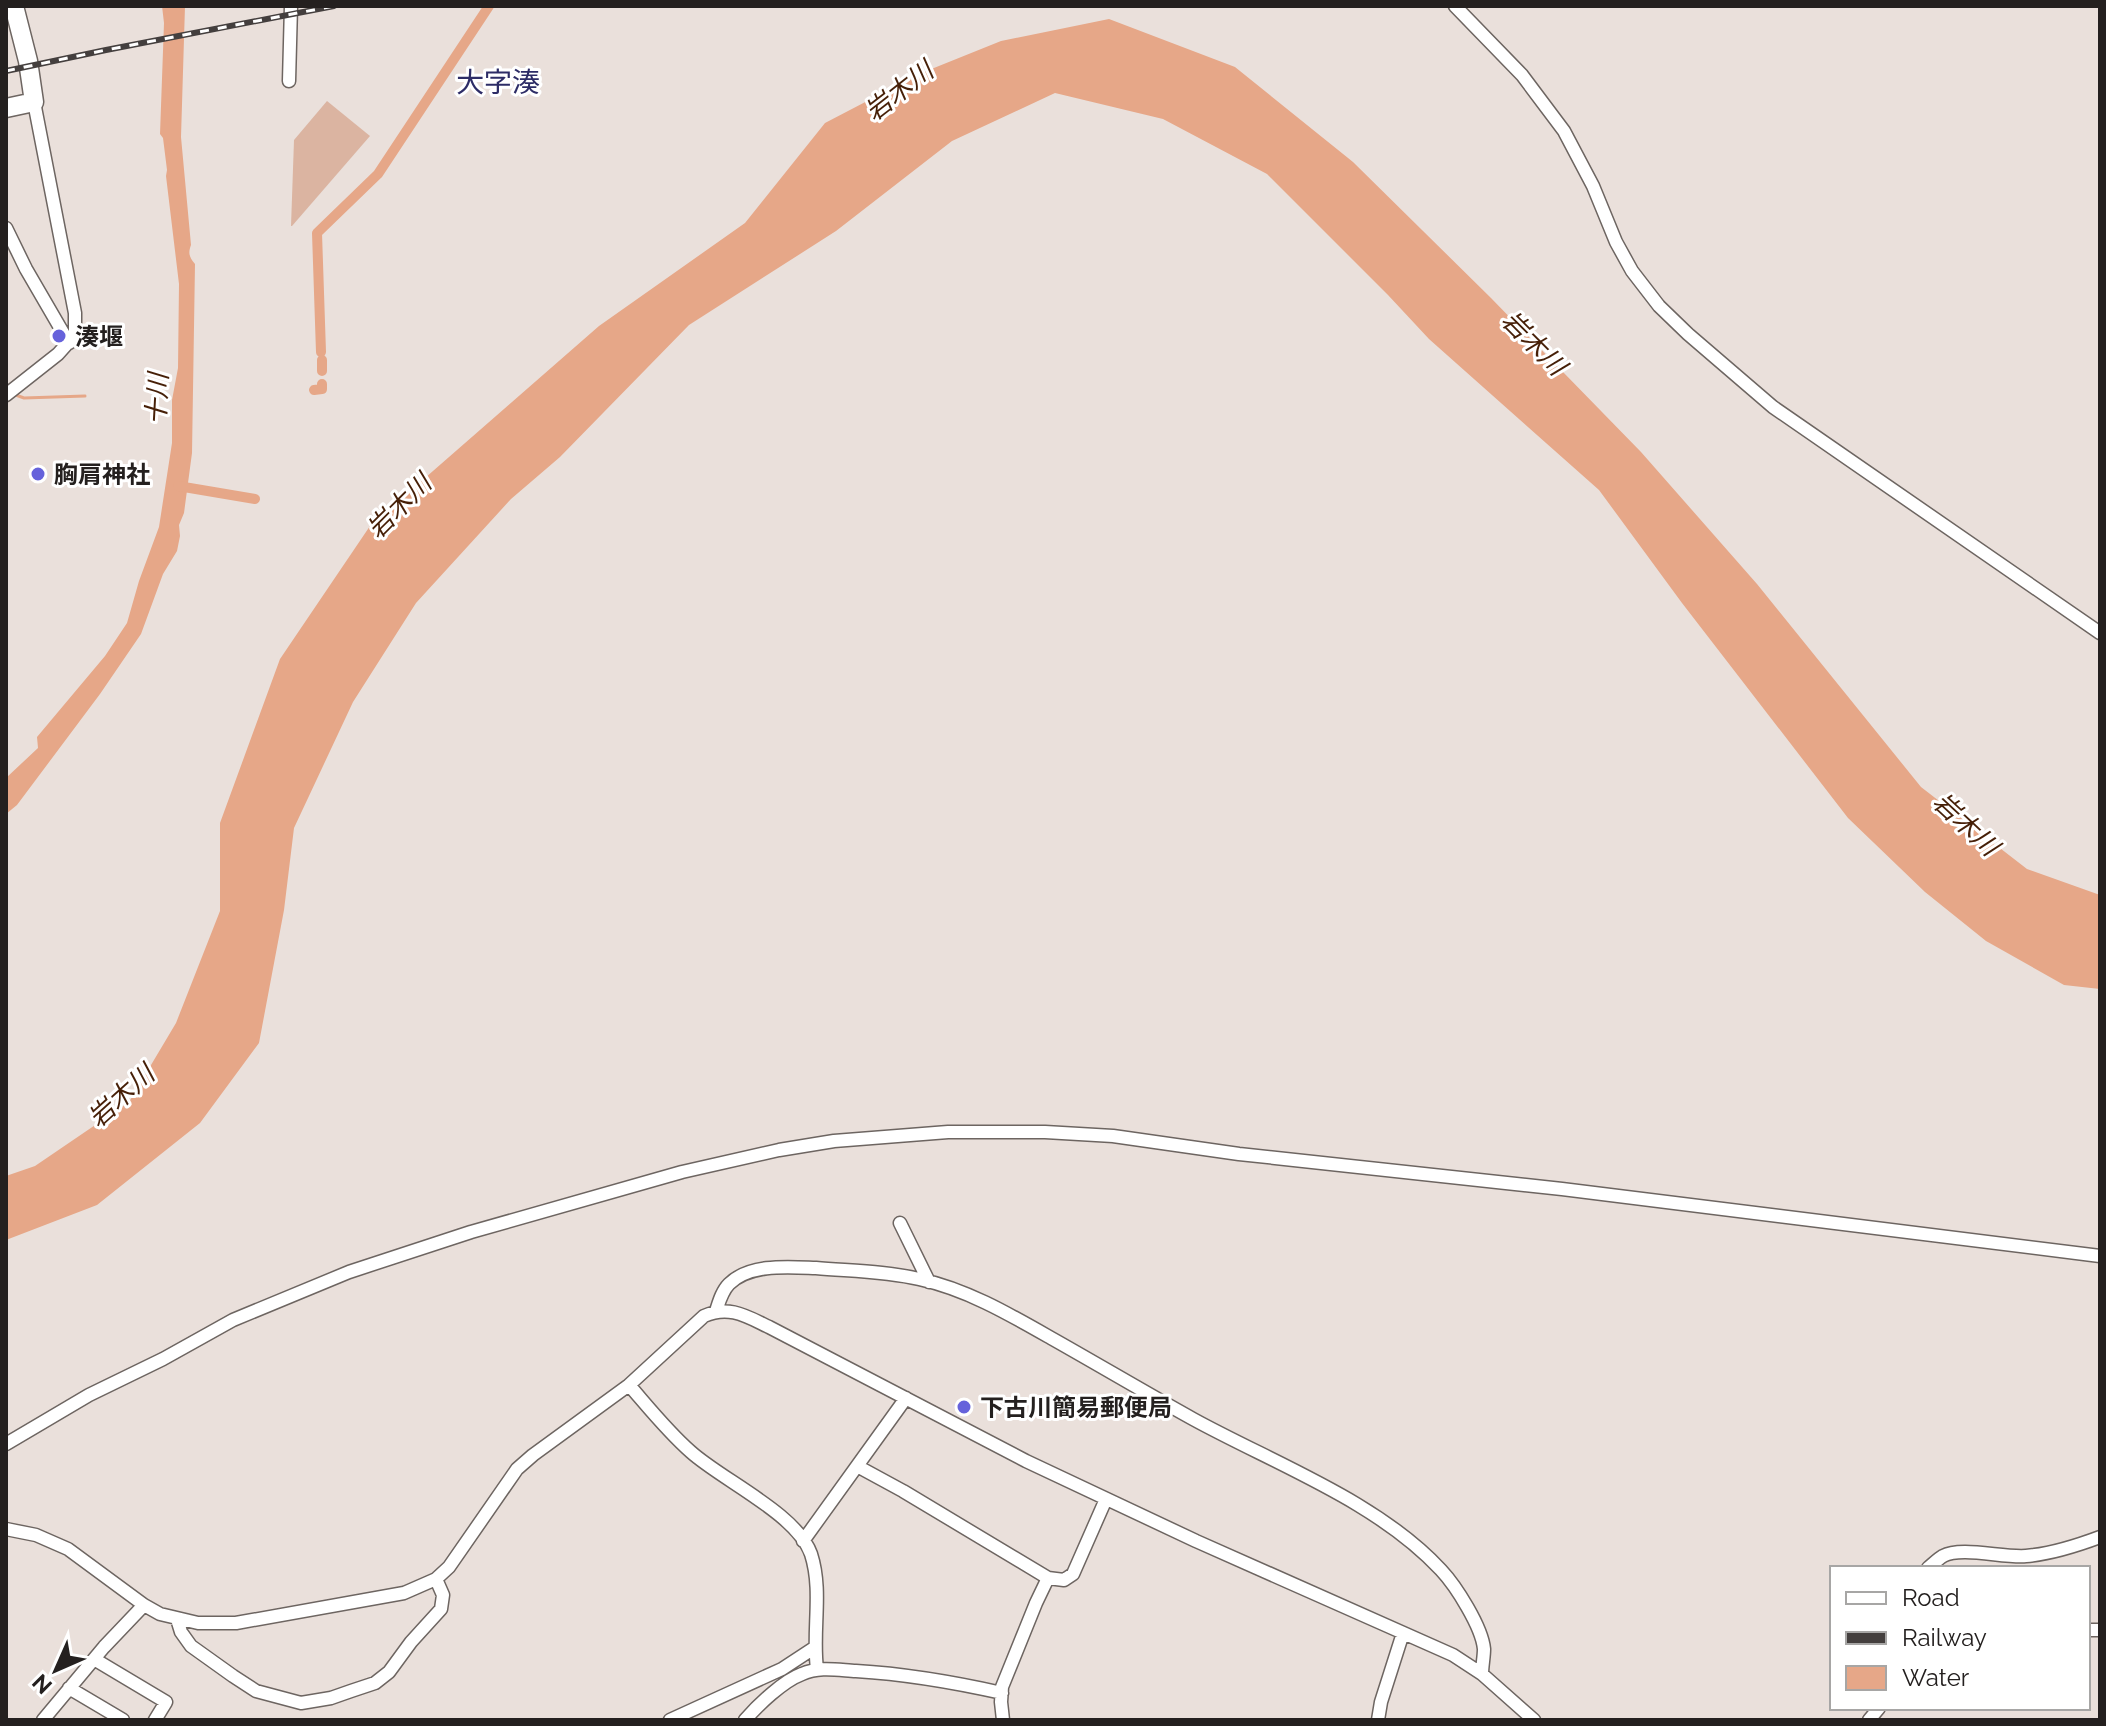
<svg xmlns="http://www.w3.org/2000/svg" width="2106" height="1726" font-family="Raleway,'Noto Sans JP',sans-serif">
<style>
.green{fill:#dbb4a1}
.water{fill:#e6a788}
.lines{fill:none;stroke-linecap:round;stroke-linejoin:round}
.stream{stroke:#e6a788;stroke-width:3}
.canal{stroke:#e6a788;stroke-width:10}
.minor-casing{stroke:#6d6561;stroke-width:15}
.highway-casing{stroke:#6d6561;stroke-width:21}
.minor{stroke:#fff;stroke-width:12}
.highway{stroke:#fff;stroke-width:18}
.rail-casing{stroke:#443f3e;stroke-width:6}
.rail{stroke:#fff;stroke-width:3;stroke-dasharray:9;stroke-linecap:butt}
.poi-dot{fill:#6662db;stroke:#fff;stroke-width:3}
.labels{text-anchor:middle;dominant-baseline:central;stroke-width:6;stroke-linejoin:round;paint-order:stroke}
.poi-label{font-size:24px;font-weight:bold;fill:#24201f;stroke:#fff;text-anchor:start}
.water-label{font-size:26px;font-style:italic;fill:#461f07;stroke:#fff}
.quarter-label{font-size:28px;fill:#2d2c66;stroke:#fff}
</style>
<rect width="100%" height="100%" fill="#eae0db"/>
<path class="green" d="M327,101l43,35 -78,90h-1l3,-86z"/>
<path class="water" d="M162,6h23l-4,131 10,108c-3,8 -2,12 4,19l-3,189 -8,60 -5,12 1,11 -3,15 -14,23 -22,60 -41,60 -83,111 -11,9v-36l32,-30 -1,-11 68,-81 22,-33 12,-42 20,-54 13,-84v-43l6,-32 1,-84 -13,-108 1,-6 -4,-32 -3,-4 4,-111z
M1109,19l126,48 118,95 138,136 150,154 116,132 164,203 106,82 73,26v94l-36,-4 -78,-44 -61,-49 -77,-74 -166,-215 -83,-113 -170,-151 -41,-44 -121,-121 -104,-55 -108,-26 -103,48 -116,90 -147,94 -129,132 -49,42 -95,104 -63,99 -59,126 -10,82 -25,133 -59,80 -103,82 -91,35v-64l29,-10 94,-64 47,-79 44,-112v-88l60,-164 90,-133 229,-200 146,-103 80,-100 94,-49 82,-33z"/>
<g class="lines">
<path class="stream" d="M13,394l11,4 61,-2"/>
<path class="canal" d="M321,352l-4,-119 61,-59 111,-168
M322,360v11
M314,390l8,-1v-5
M178,486l77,13"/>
<g class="minor-casing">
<path id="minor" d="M1455,6l67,69 42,56 29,55 23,56 16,29 27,35 29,28 85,73 327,226
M289,81l2,-75
M6,228l20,41 43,74
M6,395l52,-41 17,-19v-22l-41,-211
M900,1223l29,59
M716,1311c3,-9 6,-20 13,-27 21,-21 61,-17 87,-16 34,3 69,3 103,11 47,10 90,35 132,59 48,27 95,55 142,81 82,45 184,82 248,151 15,16 41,57 43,79 0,8 -2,17 -2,25
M629,1385c20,23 39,47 62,67 31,28 106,62 120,102 12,37 1,77 6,115
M6,1444l83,-49 74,-36 70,-39 116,-48 122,-40 211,-60 97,-22 55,-9 114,-9h97l68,4 126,18 323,35 538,67
M857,1466l46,25 145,87
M6,1529l30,6 32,14 76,56 16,9 38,9h38l168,-30 32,-14 13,-12 68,-98 16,-14 96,-70 75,-69c25,-11 42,0 65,11l257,134 170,80 257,114 29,19 52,46
M803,1541l103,-143
M1928,1568c5,-4 10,-9 15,-12 18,-10 60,2 83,0 25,-2 50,-10 74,-19
M177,1619l4,13 10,14 42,30 23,15 45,12 30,-5 20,-7 24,-8 14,-11 22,-30 30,-33 2,-14 -7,-16
M2088,1630h12
M94,1659l72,43 -11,18
M69,1688l54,32
M43,1720l61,-73 40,-42
M670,1720l112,-51 32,-21
M745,1720c13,-15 38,-39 57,-46 17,-8 36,-4 54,-3 50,3 97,11 146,22
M1003,1720l-2,-18 1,-15 34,-84 12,-25 16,2 9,-6 33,-75
M1378,1720l3,-18 22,-69
M1869,1720l10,-12"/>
</g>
<g class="highway-casing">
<path id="highway" d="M6,108l28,-6 -6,-41 -14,-55"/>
</g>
<use href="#minor" class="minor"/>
<use href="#highway" class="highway"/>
<g class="rail-casing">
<path id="rail" d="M6,71l100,-21 228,-44"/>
</g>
<use href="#rail" class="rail"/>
</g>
<g class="poi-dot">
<circle cx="59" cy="336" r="8"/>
<circle cx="38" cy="474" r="8"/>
<circle cx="964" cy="1407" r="8"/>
</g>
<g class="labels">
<g class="poi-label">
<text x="75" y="336">湊堰</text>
<text x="54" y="474">胸肩神社</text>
<text x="980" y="1407">下古川簡易郵便局</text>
</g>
<g class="water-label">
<text transform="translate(899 91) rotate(-38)">岩木川</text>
<text transform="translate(1534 343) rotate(45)">岩木川</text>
<text transform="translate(157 399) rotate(-87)">十川</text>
<text transform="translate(399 506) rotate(-45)">岩木川</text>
<text transform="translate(1966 824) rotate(43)">岩木川</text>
<text transform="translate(121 1096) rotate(-42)">岩木川</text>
</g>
<g class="quarter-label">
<text x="498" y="82">大字湊</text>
</g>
</g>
<rect width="2106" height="1726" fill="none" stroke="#24201f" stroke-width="16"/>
<rect x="1830" y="1566" width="260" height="144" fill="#ffffff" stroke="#a7a6a5" stroke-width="2"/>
<rect x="1846" y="1592" width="40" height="12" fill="#ffffff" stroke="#a7a6a5" stroke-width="2"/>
<text x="1902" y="1606" font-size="24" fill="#24201f">Road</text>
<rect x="1846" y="1632" width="40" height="12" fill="#443f3e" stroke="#a7a6a5" stroke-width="2"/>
<text x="1902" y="1646" font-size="24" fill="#24201f">Railway</text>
<rect x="1846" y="1666" width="40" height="24" fill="#e6a788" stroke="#a7a6a5" stroke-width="2"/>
<text x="1902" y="1686" font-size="24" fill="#24201f">Water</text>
<g transform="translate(56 1670) rotate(225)" stroke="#ffffff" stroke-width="6" paint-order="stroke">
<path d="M0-6L14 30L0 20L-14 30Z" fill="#24201f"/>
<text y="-12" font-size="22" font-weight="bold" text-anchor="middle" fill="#24201f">N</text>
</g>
</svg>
